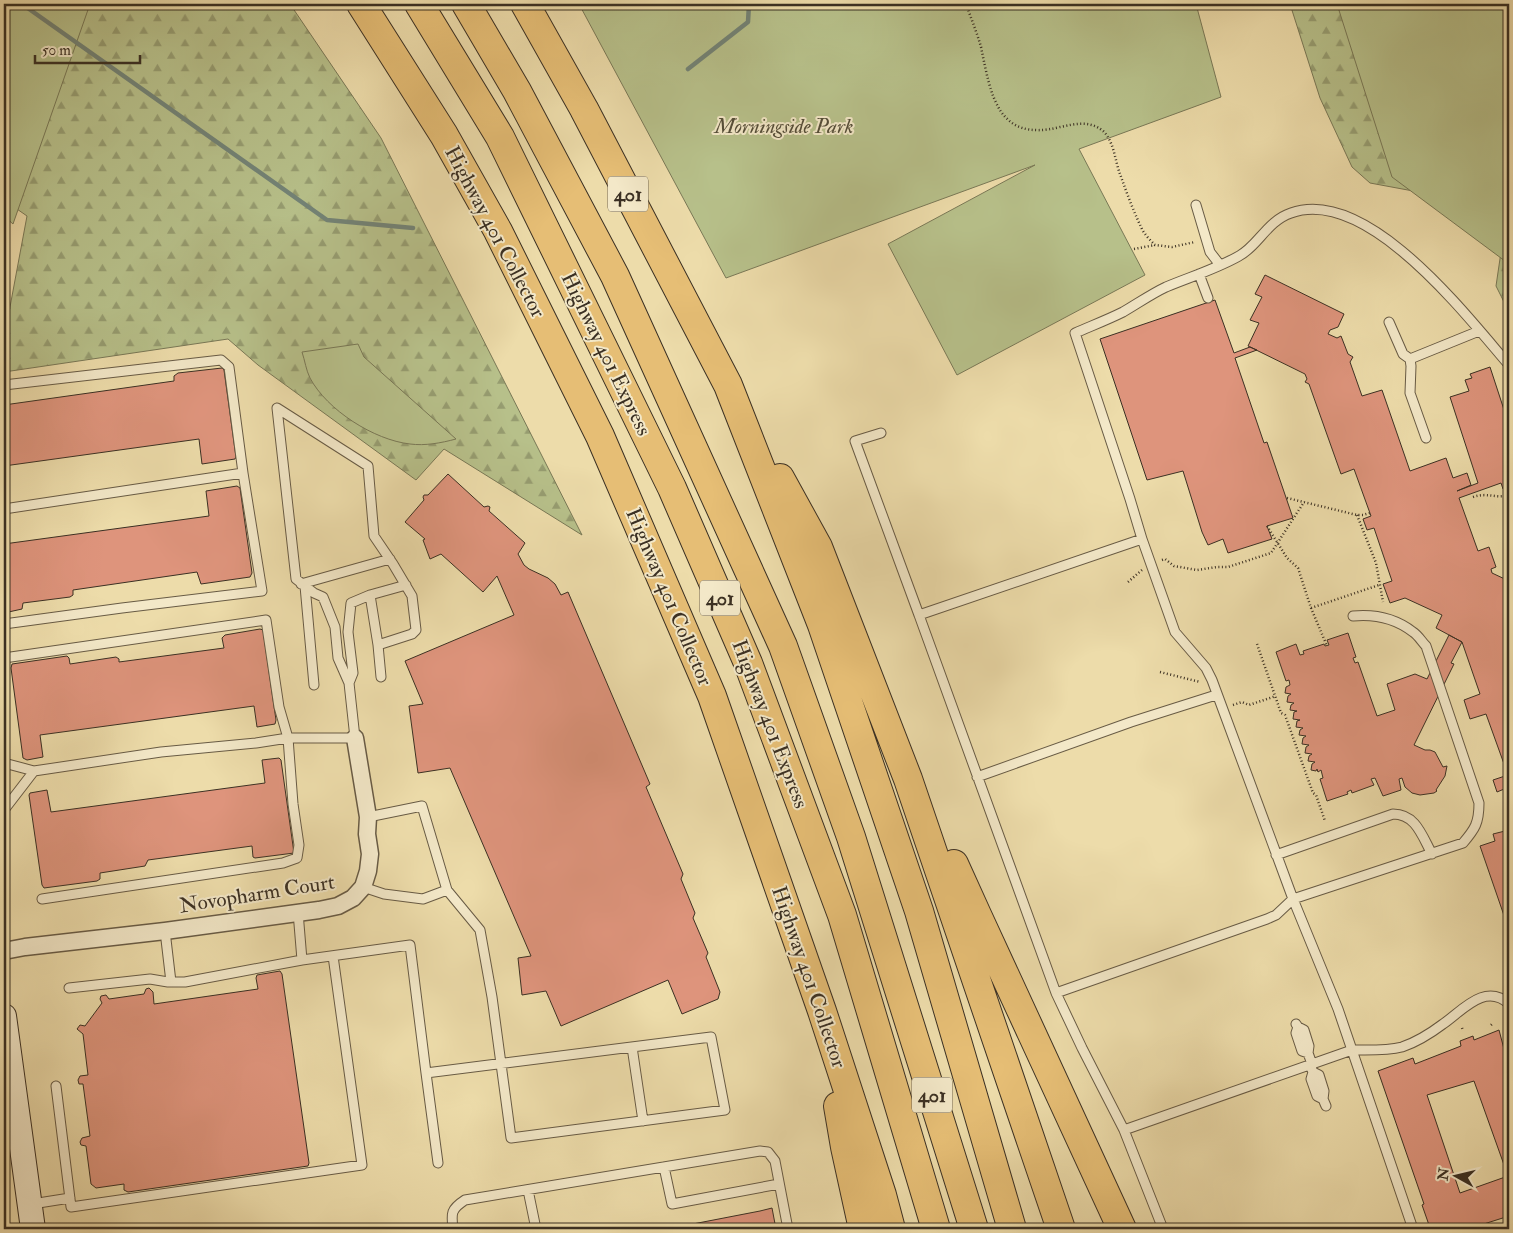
<svg xmlns="http://www.w3.org/2000/svg" width="1513" height="1233" font-family="'IM FELL Double Pica',serif">
<style>
.forest{fill:url(#forest-firs);stroke:#797856}
.park{fill:#b7c08a;stroke:#797856}
.lines{fill:none;stroke-linecap:round;stroke-linejoin:round}
.stream{stroke:#738376;stroke-width:4.5}
.building{fill:#de947c;stroke:#3b3023;fill-rule:evenodd}
.lane-casing{stroke:#685b45;stroke-width:11}
.street-casing{stroke:#685b45;stroke-width:19}
.secondary-casing{stroke:#3b3023;stroke-width:26}
.highway-casing{stroke:#3b3023;stroke-width:30}
.path{stroke:#3b3023;stroke-width:2.5;stroke-dasharray:1 2.5;stroke-linecap:butt}
.lane{stroke:#f3e8c8;stroke-width:9}
.street{stroke:#f3e8c8;stroke-width:16}
.secondary{stroke:#f3e8c8;stroke-width:24}
.highway{stroke:#e6be75;stroke-width:28}
.labels{text-anchor:middle;dominant-baseline:central;stroke-width:4;stroke-linejoin:round;paint-order:stroke}
.shield{fill:#f3e8c8;stroke:#726754;stroke-width:1}
.shield-label{font-size:20px;font-weight:bold;fill:#3b3023}
.park-label{font-size:21px;font-style:italic;fill:#544d38;stroke:#f3e8c8}
.street-label{font-size:21px;fill:#3b3023;stroke:#f3e8c8}
</style>
<defs>
<pattern id="forest-firs" width="22" height="20" patternUnits="userSpaceOnUse" patternTransform="scale(1.25)"><rect width="22" height="20" fill="#b7c08a"/><path d="M5 1l3.5 6h-7zM16 11l3.5 6h-7z" fill="#969c70"/></pattern>
</defs>
<rect width="100%" height="100%" fill="#eddcaa"/>
<filter id="stains"><feTurbulence type="fractalNoise" baseFrequency=".004" numOctaves="4"/><feColorMatrix values="0 0 0 0 .2 0 0 0 0 .09 0 0 0 0 .02 0 0 0 .5 -.17"/></filter>
<radialGradient id="worn" r=".72"><stop offset=".6" stop-color="#630" stop-opacity="0"/><stop offset="1" stop-color="#630" stop-opacity=".3"/></radialGradient>
<path class="forest" d="M4,4h286l91,134 201,397 -138,-86 -28,31 -158,-115 -30,-26 -224,33v-33l23,-123 -23,-16z
M1290,4h219v308l-13,-26 5,-34 -23,-49 -108,-20 -18,-16 -32,-69z"/>
<path class="park" d="M4,4h86l-77,220 -9,-8z
M579,4h617l25,93 -142,52 66,126 -188,100 -69,-131 147,-79 -309,113z
M1337,4h172v260l-117,-87z
M358,344l6,13 92,82c-15,4 -31,7 -46,5 -36,-4 -83,-34 -100,-66 -4,-8 -5,-17 -8,-26z"/>
<g class="lines">
<path class="stream" d="M22,4l305,216 86,8
M688,69l60,-47 1,-18"/>
</g>
<path class="building" d="M1265,275l79,39 -6,13 -8,3 -2,4 9,4 4,-2 7,18 5,3 -3,5 12,34 20,-6 28,81 36,-13 7,20 14,-5 4,12 -14,6 21,-8 -28,-86 19,-6 -4,-11 7,-2 -2,-4 20,-7 19,58v65l-1,-3 -5,2 -2,-6 -42,15 19,53 11,-4 7,20 -5,2 1,4 17,8v206l-12,5 -4,-12 15,-5 -22,-61 -16,5 -6,-19 16,-6 -18,-52 -26,-14 6,-13 -37,-17 -15,5 -7,-19 9,-3 -18,-53 -7,2 -4,-11 8,-3 -17,-47 -13,5 -32,-90 -4,-2 2,-3 -2,-5 -57,-28 11,-23 -9,-3 12,-23 -7,-3z
M1215,300l19,53 16,-6 7,3 -22,8 29,85 3,-1 26,76 -26,8 5,13 -44,14 -5,-14 -15,6 -6,-13 -19,-61 -36,9 -47,-141z
M222,368l2,2 12,87 -1,2 -33,5 -3,-25 -195,27v-61l170,-24v-5l4,-3z
M448,474l36,33 4,-1 2,1 -1,4 36,32 -7,11 6,11 5,4 19,9 7,6 6,11 7,-3 82,192 -4,3 37,87 -2,5 14,34 -2,5 15,35 -2,4 14,35 -2,7 -36,15 -14,-34 -107,46 -15,-35 -24,4 -4,-37 13,-2 -81,-188 -32,5 -9,-67 14,-2 -18,-43 109,-46 -17,-39 -14,16 -42,-38 -11,5 -7,-19 2,-1 -20,-17 19,-22 -1,-3 1,-2h4z
M237,486l3,2 12,85 -2,4 -49,7 -4,-12 -124,18v5l-3,2 -47,6 -1,6 -18,4v-69l205,-28 -3,-25z
M260,629l3,1 13,90 -1,4 -18,3 -3,-21 -214,29 3,22 -16,3 -4,-2 -12,-90 1,-4 55,-8 2,2 1,6 46,-7 3,2v3l105,-14 -2,-10 3,-3z
M1348,633l8,24 -3,1 2,5 3,-1 19,54 18,-6 -8,-26 28,-10 12,5 22,-44 13,7 -11,21 3,1 -40,81 11,5h5l5,2 8,15 4,-1 -2,10 -9,14 1,1 -3,2 -14,2 -8,-2 -7,-6 -3,-9 -3,1 2,11 -18,6 -8,-18 -4,1 3,6 -22,8 -1,-3 -4,2 1,2 -21,7 -7,-22 3,-1 -2,-8 -3,2 -1,-3 -1,2 -5,-1 1,-6 3,-2 -7,-1 1,-5 3,-2 -7,-1 1,-6 3,-2 -7,-1 1,-6 3,-2 -7,-1 1,-5 3,-2 -7,-1 1,-6 3,-1 -7,-1 1,-7 3,-1 -7,-1 1,-5 3,-2 -7,-1 1,-6 3,-2 -6,-1 1,-6 4,-2 -1,-5 -3,1 -10,-29 20,-8 4,11 4,-1 -1,-3 21,-7 1,2 4,-1 -2,-5z
M279,758l2,2 13,93 -39,5 -2,-1 -1,-11 -104,14 -3,6 -45,7v6l-3,2 -53,7 -2,-3 -13,-90 1,-2 17,-3 4,22 214,-29 -3,-23z
M1505,831l2,6 2,-1v94l-29,-84 15,-5 -2,-7z
M280,971l2,3 27,189 -1,3 -180,26 -4,-2v-6l-28,4 -5,-4 -5,-38 -5,-1 -1,-3 2,-4 8,-2 -7,-52h-4l-1,-4 2,-4 8,-1 -5,-41 -6,-5 3,-4 5,1 17,-23 -2,-4 1,-3 5,-1 3,4 35,-5 2,-5 3,-1 4,4 1,12 104,-15 -2,-11 1,-3z
M1499,1030l5,19 5,-2v169l-41,13h-35l-2,-5 -2,1 -7,-20 2,-1 -46,-133 35,-13 2,6 46,-18 -1,-5 13,-5 1,4zM1474,1081l34,95 -48,17 -33,-98z
M772,1208l4,21h-109l93,-18z"/>
<g class="lines">
<g class="lane-casing">
<path id="lane" d="M1196,205l14,47 10,13
M1199,274l9,24
M1389,322l14,32 7,5
M4,385l217,-25 8,7 14,106
M881,433l-26,8 64,174
M1426,438l-16,-45 1,-27 -1,-7 69,-28
M4,509l239,-36 19,118 -140,17 -118,16
M1142,539l-223,76 137,378 26,55 42,82 39,99
M301,584l89,-25
M305,586l9,99
M370,595l8,50
M4,658l262,-38 13,87 9,31h67l-6,-55 -11,-25 -3,-31 -12,-30 -9,-4 -18,-14 -19,-171 91,58 6,70 19,28 19,32 4,34 -4,4 -34,11 3,32
M349,683l4,-10 -5,-41 3,-29 19,-8 36,-10
M4,763l30,8 127,-19 95,-9 32,-5 5,66 6,41 -2,13 -14,5 -241,36
M977,777l154,-55 85,-27
M4,810l30,-39
M1276,855l117,-41c23,0 29,22 39,40
M363,887l21,7 39,5 24,-9
M298,912l4,48 108,-15 16,128 285,-36 14,73 -214,28 -19,-141 -12,-67 -33,-40 -25,-84 -54,11
M165,931l6,51
M69,988l81,-9 18,3h17l117,-22
M1056,993l211,-74 9,-4 17,-16 170,-56c12,-14 16,-20 16,-40l-53,-157c-4,-4 -8,-11 -13,-14 -18,-14 -39,-18 -60,-16
M1296,1024l2,3 -2,6 6,18 6,2
M1298,1027l6,3 5,16 -1,7 4,11
M632,1047l11,74
M1310,1065l3,7 -2,7 6,17 6,3
M1313,1072l6,3 5,16 -1,8 3,7
M426,1073l12,90
M56,1086l15,121 291,-42 -29,-209
M1124,1130l228,-80c17,0 34,1 50,-3 15,-5 29,-14 41,-23 19,-13 42,-42 66,-20
M664,1167l8,37 107,-20
M528,1190l8,39
M32,1204l38,-6
M453,1229c-2,-16 -2,-20 12,-29l295,-49 8,1 7,9 13,68
M1413,1229l-75,-220 -45,-110 -81,-219 -6,-12 -31,-36 -33,-93 -12,-40 -55,-166c16,-7 32,-13 48,-21 14,-8 28,-18 43,-25 24,-10 50,-18 73,-31 19,-10 28,-35 52,-43 76,-27 174,101 218,152"/>
</g>
<g class="street-casing">
<path id="street" d="M4,951l21,-4 140,-16 154,-21 19,-4 15,-8 10,-11 5,-16 2,-17 -3,-20 1,-17 -13,-79"/>
</g>
<g class="secondary-casing">
<path id="secondary" d="M4,1016l29,213"/>
</g>
<g class="highway-casing">
<path id="highway" d="M361,4l83,131 54,96 102,205 112,260 110,315 60,184 9,34
M419,4l81,133 172,351 76,175 94,252 94,314
M466,4l51,87 98,185 168,370 68,191 123,392
M525,4l59,105 144,276 94,240 97,286 93,318
M780,478l38,69 90,232 153,450
M954,864c55,122 112,243 168,365
M838,1106l7,41 18,82"/>
</g>
<path class="path" d="M966,4c5,14 11,29 15,43 10,48 16,96 79,80 15,-3 30,-7 43,4 11,10 12,30 17,43 6,17 13,36 21,53 3,7 9,13 14,18l17,2 23,-5
M1134,249l21,-4
M1507,496l2,26
M1473,497c15,-5 23,2 36,-2
M1287,498l70,17h6l7,-2
M1357,515l19,48 7,39
M1267,526l20,32 11,10 13,40 16,38
M1162,560l3,-1 9,7 23,4 20,-3h11l43,-14 33,-51
M1128,582l14,-12
M1311,608l68,-23
M1257,644l24,69 4,2 28,78 3,2 9,26
M1160,672l40,10
M1233,705l9,-3 7,3 27,-9
M1491,1025l1,-1
M1462,1028l1,3
M4,1226l4,-1"/>
<use href="#lane" class="lane"/>
<use href="#street" class="street"/>
<use href="#secondary" class="secondary"/>
<use href="#highway" class="highway"/>
</g>
<g class="labels">
<g class="shield">
<rect x="608" y="176.5" width="40" height="35" rx="4"/>
<rect x="700" y="580.5" width="40" height="35" rx="4"/>
<rect x="912" y="1077.5" width="40" height="35" rx="4"/>
</g>
<g class="shield-label">
<text x="628" y="194">401</text>
<text x="720" y="598">401</text>
<text x="932" y="1095">401</text>
</g>
<g class="park-label">
<text x="784" y="126">Morningside Park</text>
</g>
<g class="street-label">
<text transform="translate(495 232) rotate(62)">Highway 401 Collector</text>
<text transform="translate(606 354) rotate(64)">Highway 401 Express</text>
<text transform="translate(669 597) rotate(67)">Highway 401 Collector</text>
<text transform="translate(770 724) rotate(69)">Highway 401 Express</text>
<text transform="translate(257 894) rotate(-9)">Novopharm Court</text>
<text transform="translate(809 977) rotate(71)">Highway 401 Collector</text>
</g>
</g>
<rect width="1513" height="1233" fill="none" stroke="#eddcaa" stroke-width="20"/>
<rect x="5" y="5" width="1503" height="1223" fill="none" stroke="#3b3023" stroke-width="2.5"/>
<rect x="10" y="10" width="1493" height="1213" fill="none" stroke="#3b3023"/>
<g transform="translate(1456 1176) rotate(278)" stroke="#f3e8c8" stroke-width="4" paint-order="stroke">
<path d="M0-4L9 19L0 12L-9 19Z" fill="#3b3023"/>
<text y="-8" font-size="14" font-weight="bold" text-anchor="middle" fill="#3b3023">N</text>
</g>
<path d="M35 55v8h105v-8" fill="none" stroke="#3b3023" stroke-width="2.5"/>
<text x="42" y="55" font-size="15" fill="#3b3023" stroke="#f3e8c8" stroke-width="4" paint-order="stroke">50 m</text>
<rect width="100%" height="100%" filter="url(#stains)"/>
<rect width="100%" height="100%" fill="url(#worn)"/>
</svg>
